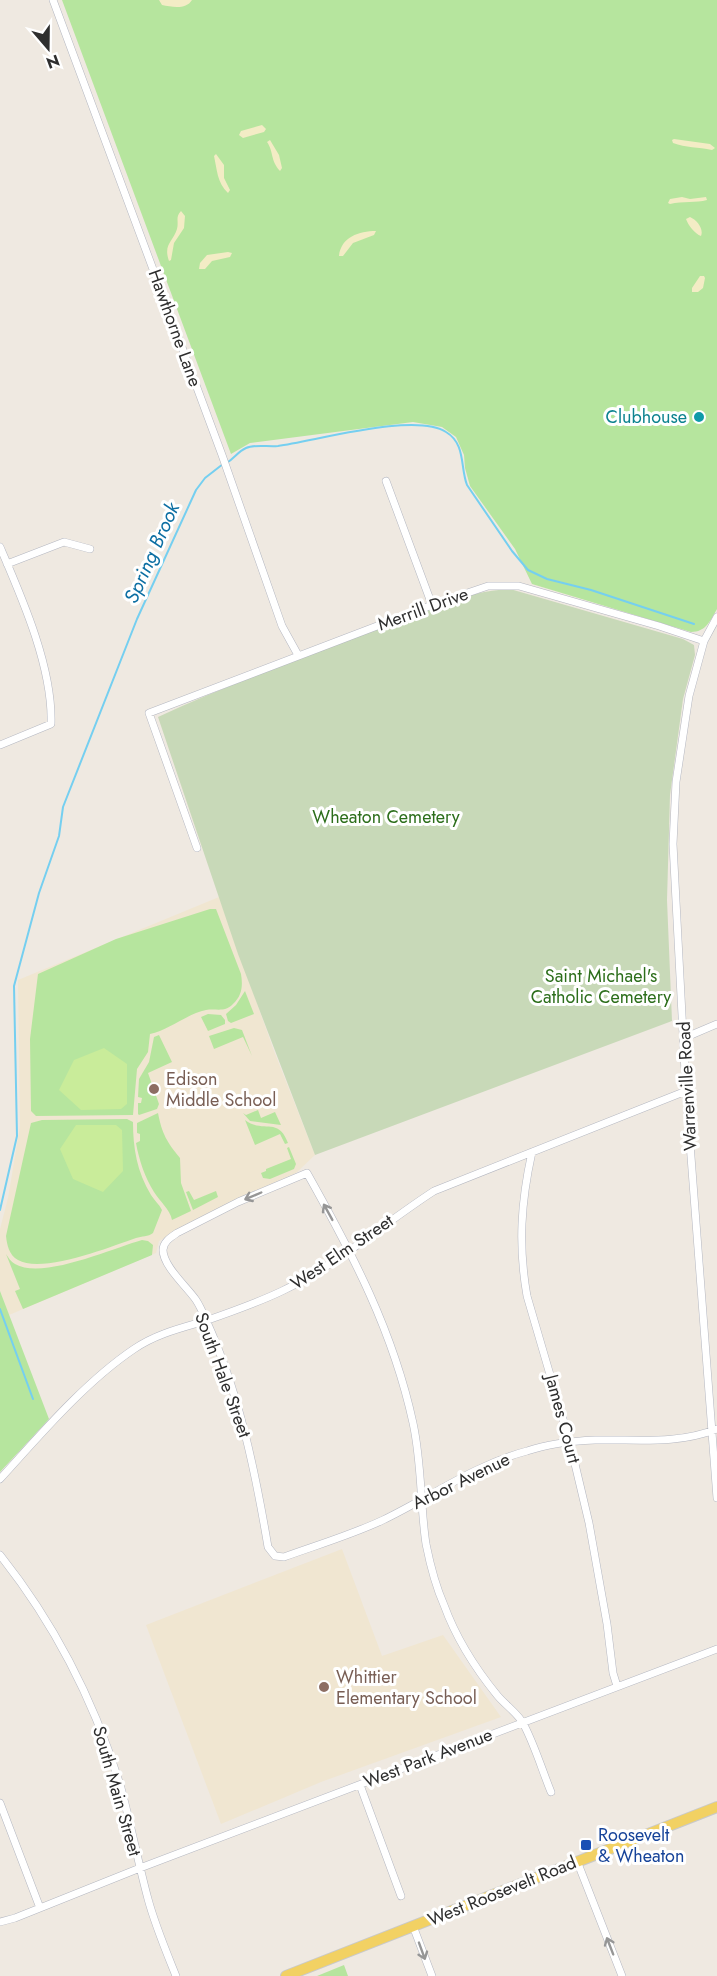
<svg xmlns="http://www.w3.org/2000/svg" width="717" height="1976" font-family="Jost,sans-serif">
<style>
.education{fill:#f0e6d1}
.green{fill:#b6e59e}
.sand{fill:#f3ecc5}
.cemetery{fill:#c8d9b8}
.pitch{fill:#c9ec9a}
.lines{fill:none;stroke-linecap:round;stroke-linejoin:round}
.stream{stroke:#75cff0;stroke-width:2}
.street-casing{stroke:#b4b7c1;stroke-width:8}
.primary-casing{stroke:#c9c9c9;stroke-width:12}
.street{stroke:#fff;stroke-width:7}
.primary{stroke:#f2d163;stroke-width:10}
.oneway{stroke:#969696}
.culture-dot{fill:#0f9aa8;stroke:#fff;stroke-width:2}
.education-dot{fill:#8d6e63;stroke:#fff;stroke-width:2}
.transit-dot{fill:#1a4fb4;stroke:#fff;stroke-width:2}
.labels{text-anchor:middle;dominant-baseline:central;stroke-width:6;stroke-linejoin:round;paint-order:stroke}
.street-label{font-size:18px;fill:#2e2e2e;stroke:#fff}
.culture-label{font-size:18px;fill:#0d838f;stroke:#fff;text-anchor:end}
.park-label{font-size:18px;fill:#2c6e1b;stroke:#fff}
.education-label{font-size:18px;fill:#785e54;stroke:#fff;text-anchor:start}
.transit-label{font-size:18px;fill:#164399;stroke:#fff;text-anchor:start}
.water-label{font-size:20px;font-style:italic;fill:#0d6fa3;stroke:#fff}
</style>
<rect width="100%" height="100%" fill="#efe9e1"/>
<path class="education" d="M219,897l55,154 41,104 -19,18 -68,30 -69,38 -3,12 -147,62 -9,-24v-62l8,-31 12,-72 -2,-146z
M342,1549l40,107 61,-21 58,82 -180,65 -100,42 -75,-199z"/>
<path class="green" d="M62,0h655v609c-7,12 -11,23 -26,23l-159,-48 -17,-35 -45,-63 -5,-18 -1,-13 -8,-18 -14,-10 -29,-5 -163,21 -19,11z
M210,909h6l25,65c2,12 1,22 -8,30 -9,9 -17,4 -27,6 -17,3 -37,20 -56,24l-2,18 -11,17 -4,46 -97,1 -5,-5 -1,-72 8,-65 78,-35z
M245,991l9,23 -23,9 -3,-2 -2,-7 10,-9z
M208,1014l13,1 4,5v4l-17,7 -7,-14z
M234,1028l8,2 10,26 -9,-19 -29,12 -5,-13z
M159,1035l13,27 -24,11 11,31 -2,5 -18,6 -1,-1v-11h3l1,-5 -4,-1 1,-18 10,-17 5,-25z
M258,1110l3,8 14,-6 6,13 -31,-4 -7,-8 3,2z
M158,1113c4,21 9,29 22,45l1,25 10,28 -19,9c-2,-11 -12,-18 -18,-28 -9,-14 -15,-32 -18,-49l4,-2v-7l-3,-1v-10z
M127,1119l6,3c0,26 4,50 18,73 3,5 8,9 11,15l-9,23c-5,4 -11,3 -17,5 -26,9 -94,36 -118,22 -9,-5 -11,-15 -12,-24l25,-113 11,-3z
M245,1120c18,14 33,-4 43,23l-3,1 -5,-10 -25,11z
M289,1147l7,17 -2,5 -24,10 -7,-1 -2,-5 5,-2v-2l25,-10 -4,-11z
M189,1191l5,9 22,-9 2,6 -25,13 -7,-18z
M142,1240l6,1 5,4 -1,10 -129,54 -8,-18 5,-2 -14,-35c2,3 5,8 9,10 28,16 98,-16 127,-24z
M0,1291l49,128 -49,53z
M344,1965l4,11h-31z"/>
<path class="sand" d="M159,0h33c-6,10 -20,7 -30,5z
M262,125l4,4 -2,3 -21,6 -4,-3 2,-4z
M674,139l36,5 5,4 -3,2c-14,-3 -26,-2 -39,-7l-1,-3z
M270,140l9,15 3,13 -2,3c-10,-11 -6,-19 -13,-29z
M216,154l8,11v13l6,12 -2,3c-11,-10 -11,-24 -14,-37z
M682,197l8,2 16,-2 1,3c-11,3 -24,1 -37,4l-2,-1 2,-4z
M181,211l4,5 -1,12 -10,15 -3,17 -2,1c-6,-17 4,-19 8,-32 2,-8 -2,-12 4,-18z
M690,217c7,3 14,12 11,19 -6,-2 -13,-11 -15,-17z
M376,231l-2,4 -21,8 -10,13h-4c2,-19 20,-25 37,-25z
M228,252l4,1 -2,4 -18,4 -7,8h-6l1,-6 7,-8z
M700,276h4l1,2 -2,10 -5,4h-6v-4z"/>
<path class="cemetery" d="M510,589l173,50 11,6 1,10 -12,44 -13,96 -3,105 5,121 -357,134 -77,-201 -80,-237c69,-32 141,-58 212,-85 45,-17 92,-41 140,-43z"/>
<path class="pitch" d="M104,1048l23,16v40l-6,5 -40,1 -22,-20 15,-30z
M76,1125h40l6,5 1,41 -20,21 -30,-13 -13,-30z"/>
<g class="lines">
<path class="stream" d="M228,462c6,-4 11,-11 18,-14 9,-4 22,-1 32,-2 38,-5 137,-34 168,-14 20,12 14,35 21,53l45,66 16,19 19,9 44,11 103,34
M0,1210l17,-74 -3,-150 25,-93 20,-57 4,-29 74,-188 59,-129 9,-12 18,-14
M0,1309l33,90"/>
<g class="street-casing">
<path id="street" d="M53,0l169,455 60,171 16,29
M386,481l46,124
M0,547c22,51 53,121 51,177l-51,21
M7,564l57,-22 26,7
M717,617l-13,24 -15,55 -13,86 -3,62 13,247 31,407
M197,848l-48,-135 283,-108 56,-19h31l140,40 45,15
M684,1038l33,-14
M532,1152c-11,50 -14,93 -5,144l43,147 19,80 18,101 6,49 4,13
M0,1479c40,-44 85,-97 134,-130 22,-15 47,-21 71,-28 26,-9 52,-18 77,-30 55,-26 101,-67 152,-100l252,-100
M0,1555c55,69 95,148 121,233 10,37 17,74 27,111 7,26 18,52 28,77
M360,1785l41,111
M551,1792c-9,-22 -16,-46 -27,-67 -5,-11 -19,-20 -27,-30 -22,-27 -41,-57 -53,-90 -8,-18 -14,-41 -18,-61 -6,-40 -4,-80 -13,-121 -20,-92 -60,-168 -106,-250l-69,29 -61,31c-6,4 -14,9 -14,17 0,16 24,37 33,50 4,6 7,13 10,20 33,72 49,150 62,227l7,9 9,1c33,-12 67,-22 99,-37 48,-23 91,-55 144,-69 21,-7 46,-10 68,-11 42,-1 81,5 122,-11
M0,1803l40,105
M577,1861l45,115
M0,1922l15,-4 125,-50 577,-219
M413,1926l19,50"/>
</g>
<g class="primary-casing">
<path id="primary" d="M286,1976l431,-169"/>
</g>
<use href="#street" class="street"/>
<use href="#primary" class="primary"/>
</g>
<defs><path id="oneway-shaft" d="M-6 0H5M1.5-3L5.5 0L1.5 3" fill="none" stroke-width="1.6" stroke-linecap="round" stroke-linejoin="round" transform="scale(1.5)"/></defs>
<g class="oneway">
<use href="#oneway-shaft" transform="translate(253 1196) rotate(157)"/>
<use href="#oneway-shaft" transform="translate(328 1212) rotate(-119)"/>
<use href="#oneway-shaft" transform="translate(610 1946) rotate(-111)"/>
<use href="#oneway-shaft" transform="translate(422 1951) rotate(70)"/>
</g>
<circle class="culture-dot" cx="699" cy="417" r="6"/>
<g class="education-dot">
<circle cx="154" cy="1089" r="6"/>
<circle cx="324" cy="1687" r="6"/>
</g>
<rect class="transit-dot" x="580" y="1839" width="12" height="12" rx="3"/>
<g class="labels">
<g class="street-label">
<text transform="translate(175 328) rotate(70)">Hawthorne Lane</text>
<text transform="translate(423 609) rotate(-20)">Merrill Drive</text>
<text transform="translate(687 1086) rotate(-93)">Warrenville Road</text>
<text transform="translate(342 1252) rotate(-34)">West Elm Street</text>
<text transform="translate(223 1375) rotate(70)">South Hale Street</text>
<text transform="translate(563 1419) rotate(75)">James Court</text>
<text transform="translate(461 1481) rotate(-26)">Arbor Avenue</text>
<text transform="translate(428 1758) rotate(-21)">West Park Avenue</text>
<text transform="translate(117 1791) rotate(74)">South Main Street</text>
<text transform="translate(502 1891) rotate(-22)">West Roosevelt Road</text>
</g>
<g class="culture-label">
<text x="687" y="417">Clubhouse</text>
</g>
<g class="park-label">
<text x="386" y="817">Wheaton Cemetery</text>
<text x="601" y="976">Saint Michael's<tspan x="601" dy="21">Catholic Cemetery</tspan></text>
</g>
<g class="education-label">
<text x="166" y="1079">Edison<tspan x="166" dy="21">Middle School</tspan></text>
<text x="336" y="1677">Whittier<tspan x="336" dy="21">Elementary School</tspan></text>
</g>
<g class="transit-label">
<text x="598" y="1835">Roosevelt<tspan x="598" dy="21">&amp; Wheaton</tspan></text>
</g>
<g class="water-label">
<text transform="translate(152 553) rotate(-66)">Spring Brook</text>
</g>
</g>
<g transform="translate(48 48) rotate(160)" stroke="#ffffff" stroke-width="4.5" paint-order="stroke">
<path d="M0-4.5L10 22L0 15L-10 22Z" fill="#2e2e2e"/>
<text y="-9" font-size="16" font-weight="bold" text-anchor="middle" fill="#2e2e2e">N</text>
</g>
</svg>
